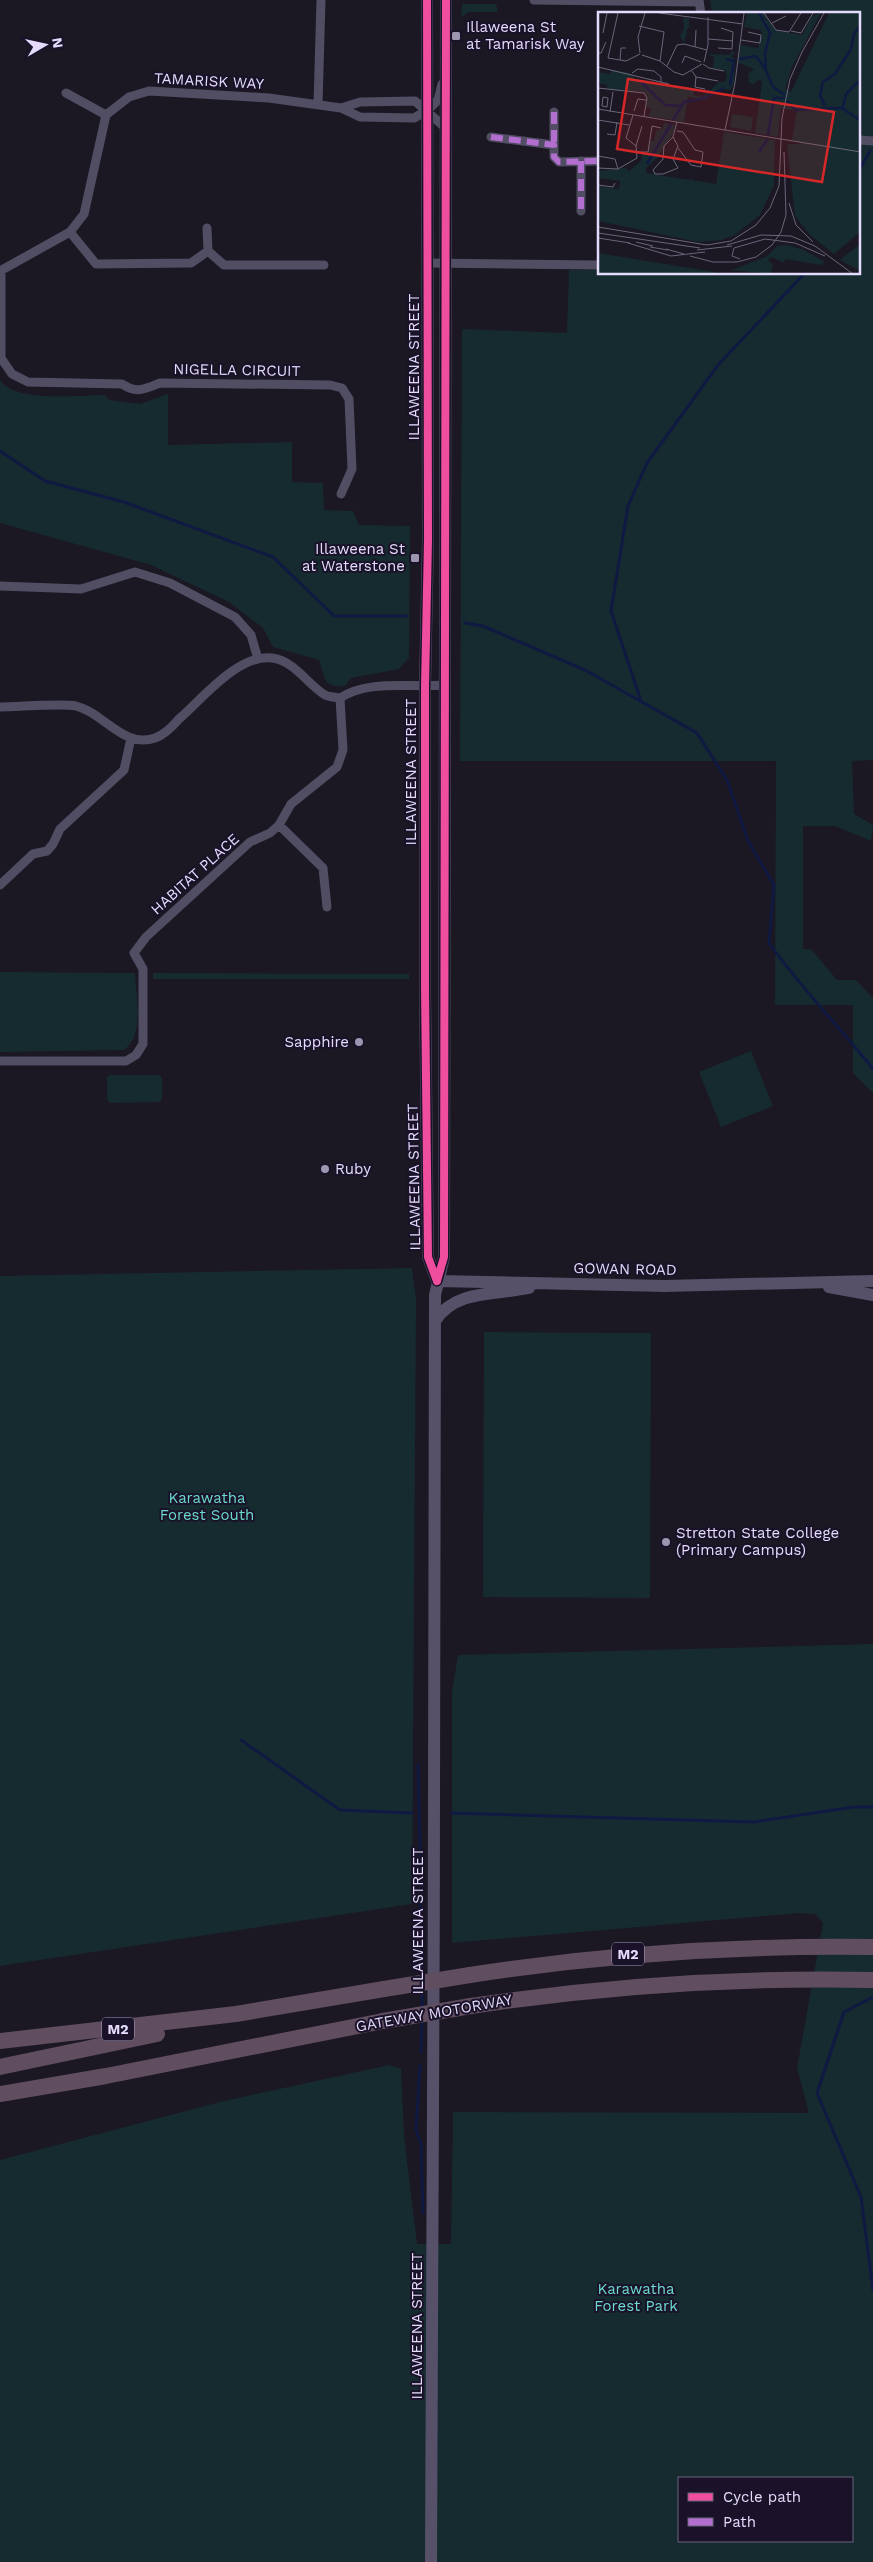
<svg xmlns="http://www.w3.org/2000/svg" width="873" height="2562" font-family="'Work Sans',sans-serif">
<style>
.green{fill:#162b30;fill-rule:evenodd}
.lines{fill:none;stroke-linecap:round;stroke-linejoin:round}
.stream{stroke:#0f1942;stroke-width:3}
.street{stroke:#514d63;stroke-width:9}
.secondary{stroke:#565169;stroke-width:12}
.highway{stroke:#604d5f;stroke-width:16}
.highway-bridge{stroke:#604d5f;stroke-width:16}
.quiet{stroke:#b36fd0;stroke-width:6;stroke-dasharray:12 6;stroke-linecap:butt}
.cycleway-casing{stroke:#191228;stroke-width:11}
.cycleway{stroke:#ef4d9e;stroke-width:8}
.poi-dot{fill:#9e96b1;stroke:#191228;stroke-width:2}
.labels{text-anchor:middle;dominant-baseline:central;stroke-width:4;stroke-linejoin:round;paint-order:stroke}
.shield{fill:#191228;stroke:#a79fbd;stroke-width:1}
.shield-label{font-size:14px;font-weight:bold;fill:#e4dbfd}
.poi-label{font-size:15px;fill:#e4dbfd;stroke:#191228;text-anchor:start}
.street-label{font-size:15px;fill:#e4dbfd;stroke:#191228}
.park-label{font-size:15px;fill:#6bd9cf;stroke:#191228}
.inset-river{fill:none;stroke:#0f1942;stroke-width:2.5}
.inset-road{fill:none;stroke:#6b657a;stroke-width:1}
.view{fill:#d62828;fill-opacity:0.15;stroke:#d62828;stroke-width:2.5}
.inset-edge{fill:none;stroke:#e4dbfd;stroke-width:2.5}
</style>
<rect width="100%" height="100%" fill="#1b1723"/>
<path class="green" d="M710,0h163v760l-21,1 2,53 19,11 -2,16 -36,-15h-32v123h8l26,31h19l17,18v95l-20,-20v-68h-78l1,-244h-316l2,-432 105,4 2,-63h30v4h260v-260h-147z
M462,4h34l2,8h-30l-7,6z
M0,380c14,23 80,15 105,15l4,5 31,4 28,-10v51l124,-3v40l31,1 1,27 29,1 6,14 51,1 -1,132 -10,11 -48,9 -6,8c-22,2 -20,-8 -26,-26l-46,-13 -10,-19 -34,-26 -78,-37 -151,-42z
M0,972l135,1c1,23 10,62 -11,77l-124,2z
M153,973l256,1v5h-256z
M751,1051l22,55 -52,21 -22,-55z
M110,1075h49l3,3v21l-3,3 -49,1 -3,-4v-22z
M412,1268l4,31 -4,605 -412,62v-690z
M484,1332l167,1 -1,265 -167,-1z
M873,1644v918h-873v-402l220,-58 169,-37 12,4 3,66 13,109h34l2,-132 356,1 -12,-45 26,-145 -8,-9 -16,-1 -347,30v-251l6,-37zM679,2478h173v63h-173z"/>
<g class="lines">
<path class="stream" d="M859,170l11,-19
M0,451l45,30 79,21 149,55 61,59h72
M465,623l18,3 102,44 112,63 30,47 21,61 26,44 -5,58c32,45 70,83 104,126
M641,701l-30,-90 17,-105 19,-43 71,-98 86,-91
M241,1740l99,70 72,3
M418,1765l3,121
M451,1813l303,9 100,-15h19
M420,1912l1,-13
M415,1940l7,11v26
M422,1988v21
M873,1997l-29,15 -27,81 44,104 12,93
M421,2052l1,-31
M420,2066l-4,64 5,14 2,69"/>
<path class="street" d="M534,0l165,2
M699,0l2,14
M66,93l40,22
M318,105l3,-105
M341,108l19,-6 55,-1 32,28
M554,112v33
M491,137l63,8v12l5,5 40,-1
M860,140l13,1
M581,161v50
M207,228l1,23
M70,232l26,32 95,-1 17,-12 16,14h100
M428,263l171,2
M0,271l70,-39 14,-18 22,-99 23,-18 20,-6 120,7 72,10 19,9 54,1 14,-8 10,-10 4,-16
M1,271v87l11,16 16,8 94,2c15,10 23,5 38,-1l170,2 12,3 7,11 3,70 -11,25
M0,586l81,3 54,-17 35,11 65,34 16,18 7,24
M0,707c18,0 61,-4 76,-1 28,7 48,43 79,32 9,-3 18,-12 24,-19 24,-21 59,-65 93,-61 23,3 35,26 53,37 4,2 10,2 15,3 30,-19 69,-10 104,-13
M279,825l44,43 4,39
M0,885l33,-31 14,-3 6,-7 7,-15 64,-59 7,-32
M0,1061h126l10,-6 7,-11v-75l-9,-16 12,-16 104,-95 20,-9 9,-8 12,-21 46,-37 6,-17 -3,-52"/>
<path class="secondary" d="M427,0l1,540 -3,147v301l3,269 9,24
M437,1281l228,5 208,-5
M829,1287l44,8
M435,1321c21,-32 61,-26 94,-33
M431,2562c4,-422 2,-845 4,-1267l9,-38 2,-1257"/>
<path class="highway" d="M470,1975c136,-21 265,-30 403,-28
M471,2006c133,-20 267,-29 402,-26
M0,2041l236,-27 148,-25
M0,2067l157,-33
M0,2094l106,-18 277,-55"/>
<path class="highway-bridge" d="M384,1989l86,-14
M383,2021l88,-15"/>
<path class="quiet" d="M554,112v33
M491,137l63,8v12l5,5 40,-1
M581,161v50"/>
<g class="cycleway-casing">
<path id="cycleway" d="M427,0l1,540 -3,147v301l3,269 9,24
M437,1281l7,-24 2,-1257"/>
</g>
<use href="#cycleway" class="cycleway"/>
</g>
<g class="poi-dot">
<rect x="451" y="31" width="10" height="10" rx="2.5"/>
<rect x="410" y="553" width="10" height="10" rx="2.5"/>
<circle cx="359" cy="1042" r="5"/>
<circle cx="325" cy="1169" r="5"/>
<circle cx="666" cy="1542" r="5"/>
</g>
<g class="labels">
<g class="shield">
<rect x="612" y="1942.5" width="32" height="23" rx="4"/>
<rect x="102" y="2017.5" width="32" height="23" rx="4"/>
</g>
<g class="shield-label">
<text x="628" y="1954">M2</text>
<text x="118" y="2029">M2</text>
</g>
<g class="poi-label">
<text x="466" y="27">Illaweena St<tspan x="466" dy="17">at Tamarisk Way</tspan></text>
<text x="405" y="549" text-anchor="end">Illaweena St<tspan x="405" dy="17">at Waterstone</tspan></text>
<text x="349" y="1042" text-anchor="end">Sapphire</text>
<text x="335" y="1169">Ruby</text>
<text x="676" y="1533">Stretton State College<tspan x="676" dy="17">(Primary Campus)</tspan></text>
</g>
<g class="street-label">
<text transform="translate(209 81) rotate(3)">TAMARISK WAY</text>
<text transform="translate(414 367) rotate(-90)">ILLAWEENA STREET</text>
<text transform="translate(237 370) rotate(1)">NIGELLA CIRCUIT</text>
<text transform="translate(411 772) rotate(-90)">ILLAWEENA STREET</text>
<text transform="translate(195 874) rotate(-42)">HABITAT PLACE</text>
<text transform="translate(414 1177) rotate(-91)">ILLAWEENA STREET</text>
<text transform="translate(625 1269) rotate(1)">GOWAN ROAD</text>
<text transform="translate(418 1921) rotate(-90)">ILLAWEENA STREET</text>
<text transform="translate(434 2013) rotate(-10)">GATEWAY MOTORWAY</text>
<text transform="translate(417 2326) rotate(-90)">ILLAWEENA STREET</text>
</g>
<g class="park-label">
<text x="207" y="1498">Karawatha<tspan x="207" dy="17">Forest South</tspan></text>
<text x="636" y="2289">Karawatha<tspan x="636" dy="17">Forest Park</tspan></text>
</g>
</g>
<g transform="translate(598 12)">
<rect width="262" height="262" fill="#1b1723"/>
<path d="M149,1h17l11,17 27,5 10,-19 9,-3 -29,54 -7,22 6,3 38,-79h31v219l-26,22 -24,-19 -15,-19 -8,-72h15l-10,-4 5,-29 -16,-3 -3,29 -23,-4 7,-51 -3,-3 -5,5 -5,-1 -1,-9 6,-5 -16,-6 3,-18 17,3 4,-15 -1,-3 -17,-3zM85,6h6v8l4,1h-5l-4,16 -4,-7 3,-5 -5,-1h6zM133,39l4,2 -4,3 4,3 -1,25 -4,6 -9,-1 -7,5 -6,-1 -1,7 -19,-3 -4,25 -35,-6 2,-8 -5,-1 1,-11 -3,-4 -37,-3v-4l-9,-2v-11l12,2 2,-4 18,3 6,6 53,9 6,2 -2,5 10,2 16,-15h6l2,-6 -2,-6 -12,-2 1,-11 -7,-3 23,1zM134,102l21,3 -2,14 -21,-4zM66,111l11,2 -1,7 -16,25 -12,11v5l45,7 3,-13 -2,13 24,4 8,-52 51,8 -1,45 -14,30 -25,20 -14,5 -23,2 -100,-21v-35l21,3 1,-8 -21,-3 -1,-7 28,-3 3,3 12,-10 1,-7h6l2,-13h4l2,-10 6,-2zM262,232v27l-20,-11zM189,233l17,5 21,12 -5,3 -35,-6 -1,4 -12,-6 -4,3 5,5 -2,9 -40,-4 35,-13 11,-11zM0,241l111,18 16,3h-127z" fill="#162b30"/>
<path class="inset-river" d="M161,1l11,20 -5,20 1,18 7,16 12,8M128,47l8,2 -4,24M141,47l17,-3 10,14M42,69l25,24 16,1M189,89l8,9 47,-2 19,13M227,94l-5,-11 3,-13 12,-8 16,-25 3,-15 7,-9M245,95l3,-13 15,-15M75,108l11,-18 18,-3 22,-11M170,123l6,-37h11M161,140l9,-13M49,152l24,-40"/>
<path class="inset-road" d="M20,1l-10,45 18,3 14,-7M61,1l84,11M166,1l12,17 13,2 12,-19M174,11l14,-7M41,14l25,6 -4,29M193,19l10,2 12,-20M5,21l4,-20M110,27l25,2M143,28l19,3 1,-8 -13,-3M97,35l1,-17M120,36l14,1 1,-17 -12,-4M0,41h3l5,-11M42,41l-2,-16 7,-24M44,43l18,6 14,11 9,3 19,-11M22,48l1,-12h5M106,50l4,-17v-28M84,51l3,-7 16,6M105,52l6,4 15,3M69,54l10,-21 7,-1 23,6M0,55l71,17M94,59l4,6 -1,10 10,2M34,61l6,-4 16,2 7,6v5M98,65l22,4M0,76l46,5 3,5 -3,18M5,85l5,1 -1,9 -5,-1zM0,97l127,21M36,99l4,-12 8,1M12,100l3,-20M0,108l31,5M127,118l136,22M127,118l10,-47 9,-70M79,119l6,1 12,18 8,2 -2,15 -10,-2 -13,-17M9,122l8,1 2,-13M75,125l-9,9 -1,13 -10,11 2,4h8l15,-6 -5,-9 5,-13 -5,-9 4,-15M38,134l6,-20M40,140h10l4,-26 9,2M0,144l17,3 3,10M0,156l20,1 19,-11 -1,-12 -10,-8 7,-23M0,173l15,2 2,-4M191,191l7,22 17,17M0,215l109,18 24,-4 25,-16 14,-17 9,-22 3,-68 8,-39 12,-27 22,-39M0,221l102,15M0,226l32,5M38,230l17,4M30,231l43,13 34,-4M129,233l34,-10 30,1 24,10 38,28M52,235l18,3M68,237l18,5M99,238l35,-4M92,244l23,6h24l19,-5 16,-12 9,-13 5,-17 -2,-63M142,247l-8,-3 2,-8 31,-9 30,4 30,13"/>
<path class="view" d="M30,67l206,33 -12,70 -205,-33z"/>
<rect width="262" height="262" class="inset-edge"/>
</g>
<rect x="678" y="2477" width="175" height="65" fill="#191228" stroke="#6a627d"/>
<rect x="688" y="2493" width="25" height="8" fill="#ef4d9e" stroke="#6a627d"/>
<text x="723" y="2502" font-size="15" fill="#e4dbfd">Cycle path</text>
<rect x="688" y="2518" width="25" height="8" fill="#b36fd0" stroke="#6a627d"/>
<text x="723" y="2527" font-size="15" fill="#e4dbfd">Path</text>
<g transform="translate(45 45) rotate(81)" stroke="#191228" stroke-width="4" paint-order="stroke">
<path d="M0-4L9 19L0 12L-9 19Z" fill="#e4dbfd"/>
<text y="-8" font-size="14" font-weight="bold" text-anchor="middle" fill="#e4dbfd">N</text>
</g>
</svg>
